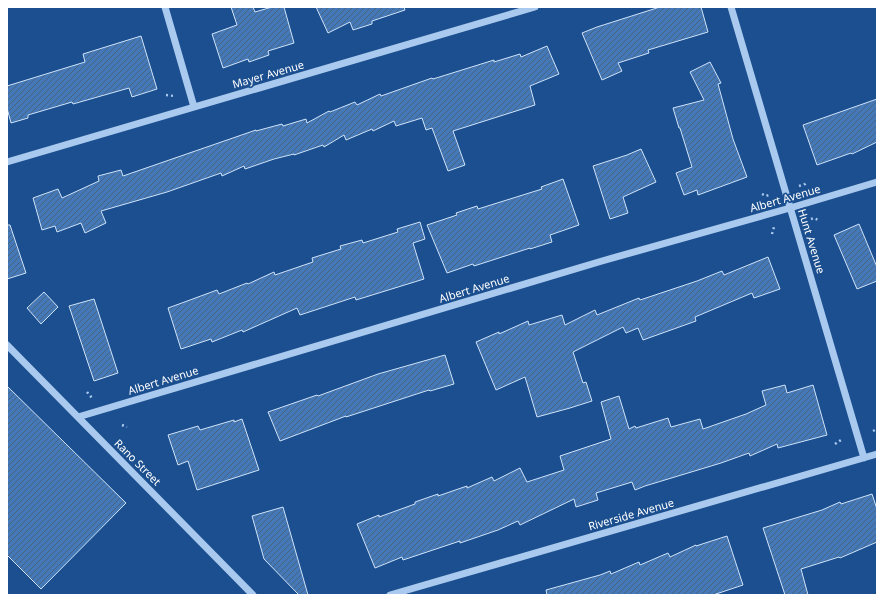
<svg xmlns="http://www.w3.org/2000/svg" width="884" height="602" font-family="'Noto Sans',sans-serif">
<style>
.building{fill:url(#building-hatch);stroke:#cfe3fa}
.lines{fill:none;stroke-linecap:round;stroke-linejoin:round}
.path{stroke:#a9c9ee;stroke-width:2.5;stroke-dasharray:2 3;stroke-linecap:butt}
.minor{stroke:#a9c9ee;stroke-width:7}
.labels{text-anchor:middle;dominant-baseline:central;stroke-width:3.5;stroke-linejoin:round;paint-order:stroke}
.street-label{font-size:11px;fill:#fff;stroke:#1b4f8f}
</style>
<defs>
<pattern id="building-hatch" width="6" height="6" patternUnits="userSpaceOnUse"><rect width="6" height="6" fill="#4478b7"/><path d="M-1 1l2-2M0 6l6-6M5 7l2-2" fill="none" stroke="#486282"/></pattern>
</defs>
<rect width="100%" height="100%" fill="#1b4f8f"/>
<path class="building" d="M231,7h22l2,5 17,-5h12l10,36 -26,8 1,4 -20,7 -1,-3 -25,9 -11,-34 25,-9z
M316,7h88l1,3 -33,11v3l-19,6 -3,-8 -22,11z
M660,7h41l7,25 -60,18 1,3 -31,10 4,8 -20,9 -20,-47 15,-6z
M141,36l16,53 -25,8 -3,-9 -56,16 -1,-2 -44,13v3l-17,5 -4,-15v-22l78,-24 -2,-8z
M547,46l12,28 -29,12 5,19 -82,26 12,34 -17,6 -16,-43 -6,2 -4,-12 -26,8 -2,-5 -21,10 -1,-2 -26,11 -2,-5 -20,12 -1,-2 -29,10v-1l-20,5 -29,10 -1,-3 -22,10 -1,-3 -54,19 -66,19 5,12 -21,10 -4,-10 -24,9 -2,-6 -13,4 -9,-32 25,-9 4,9 37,-17 -1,-5 23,-6 2,6 133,-46v1l26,-7 1,2 23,-7 1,4 22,-12 1,1 25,-10 2,3 23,-11 1,2 51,-18 1,1 61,-19v2l26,-8 1,3z
M710,62l11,21 -3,1 15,55 14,38 -49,18 -1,-5 -13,5 -8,-22 16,-6 -12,-39h-1l-6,-20 31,-8 -14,-28z
M877,99v43l-25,12 -1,-1 -34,12 -14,-40z
M641,149l15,33 -33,15 5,16 -18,6 -17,-53 34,-11z
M563,179l16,46 -29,10 2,7 -22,7v-1l-56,18 -1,-2 -26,9 -20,-48 30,-10 -1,-2 21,-7 1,3 64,-20 -1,-2z
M420,222l5,17 -12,4 11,36 -68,21 -1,-3 -55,18 -3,-7 -54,24 -1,-2 -30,12 -1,-3 -30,10 -13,-41 22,-8 27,-10 2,4 28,-11 1,1 26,-12 1,3 38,-13 -1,-4 29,-9 -1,-3 22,-6 1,3 35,-11 -1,-3z
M859,224l18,43v14l-20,8 -23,-54z
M7,225h3l16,48 -19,6z
M768,257l12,32 -26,9 -2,-5 -57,24 1,4 -53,19 -5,-12 -12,5 -3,-6 -50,25 10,31 3,-1 6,19 -22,7 -33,9 -12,-40 -29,13 -20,-48 23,-10v2l29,-13 1,4 33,-10 3,10 30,-15 2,5 42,-17 1,2 57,-19 25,-10 2,4z
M44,292l14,15 -17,17 -14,-16z
M94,299l24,74 -24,8 -25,-75z
M445,355l9,29 -24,7 -1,-1 -83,27v-1l-66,25 -12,-29 49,-17 1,1 60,-22z
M785,385l2,8 26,-8 14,50 -49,13 -1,-4 -27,12 -1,-3 -28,10 -76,23 -10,4 -3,-8 -36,11 2,7 -22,7 -2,-8 -54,26 -2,-4 -20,9 -38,13v-2l-57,19 -1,-3 -27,11 -18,-44 22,-9v2l36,-13v-2l23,-8v2l29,-10v2l25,-11 2,4 26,-13 7,14 37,-12 -4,-14 51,-17 -10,-37 18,-6 10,33 6,-3 1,2 32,-10 3,9 29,-8 3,10 43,-15 20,-9 -4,-14z
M7,386l119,117 -85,86 -34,-34z
M242,419l17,51 -62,20 -9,-29 -10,4 -10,-30 30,-9 2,4 34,-10v2z
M872,494l5,15v33l-37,16 -1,-1 -38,12 7,26h-23l-22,-67 59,-18 18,-8 1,2z
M283,507l25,88h-9l-35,-36 -12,-43z
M727,536l16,49 -30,10h-166l-1,-5 54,-15 10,-4 1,3 28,-12 1,3 28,-12 2,4 26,-12v1z"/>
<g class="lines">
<path class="path" d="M166,95l8,1
M799,186l6,-2 2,-3
M762,194l4,2 5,-2
M811,219l3,-1 4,2
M772,234l2,-7
M87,392l5,6
M122,425l5,2
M873,431l4,-2
M835,444l6,-4"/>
<path class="minor" d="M165,7l29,100
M731,7l133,451
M7,162l528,-155
M7,345l246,250
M78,417l524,-156 188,-53 87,-26
M390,595l487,-141"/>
</g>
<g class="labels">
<g class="street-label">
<text transform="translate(268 74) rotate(-16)">Mayer Avenue</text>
<text transform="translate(785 198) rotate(-16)">Albert Avenue</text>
<text transform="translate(812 241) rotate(73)">Hunt Avenue</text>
<text transform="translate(474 288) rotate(-17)">Albert Avenue</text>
<text transform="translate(163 380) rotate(-17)">Albert Avenue</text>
<text transform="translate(138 462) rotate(45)">Rano Street</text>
<text transform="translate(631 514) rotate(-16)">Riverside Avenue</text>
</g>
</g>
<rect width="884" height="602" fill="none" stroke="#ffffff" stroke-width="16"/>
</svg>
